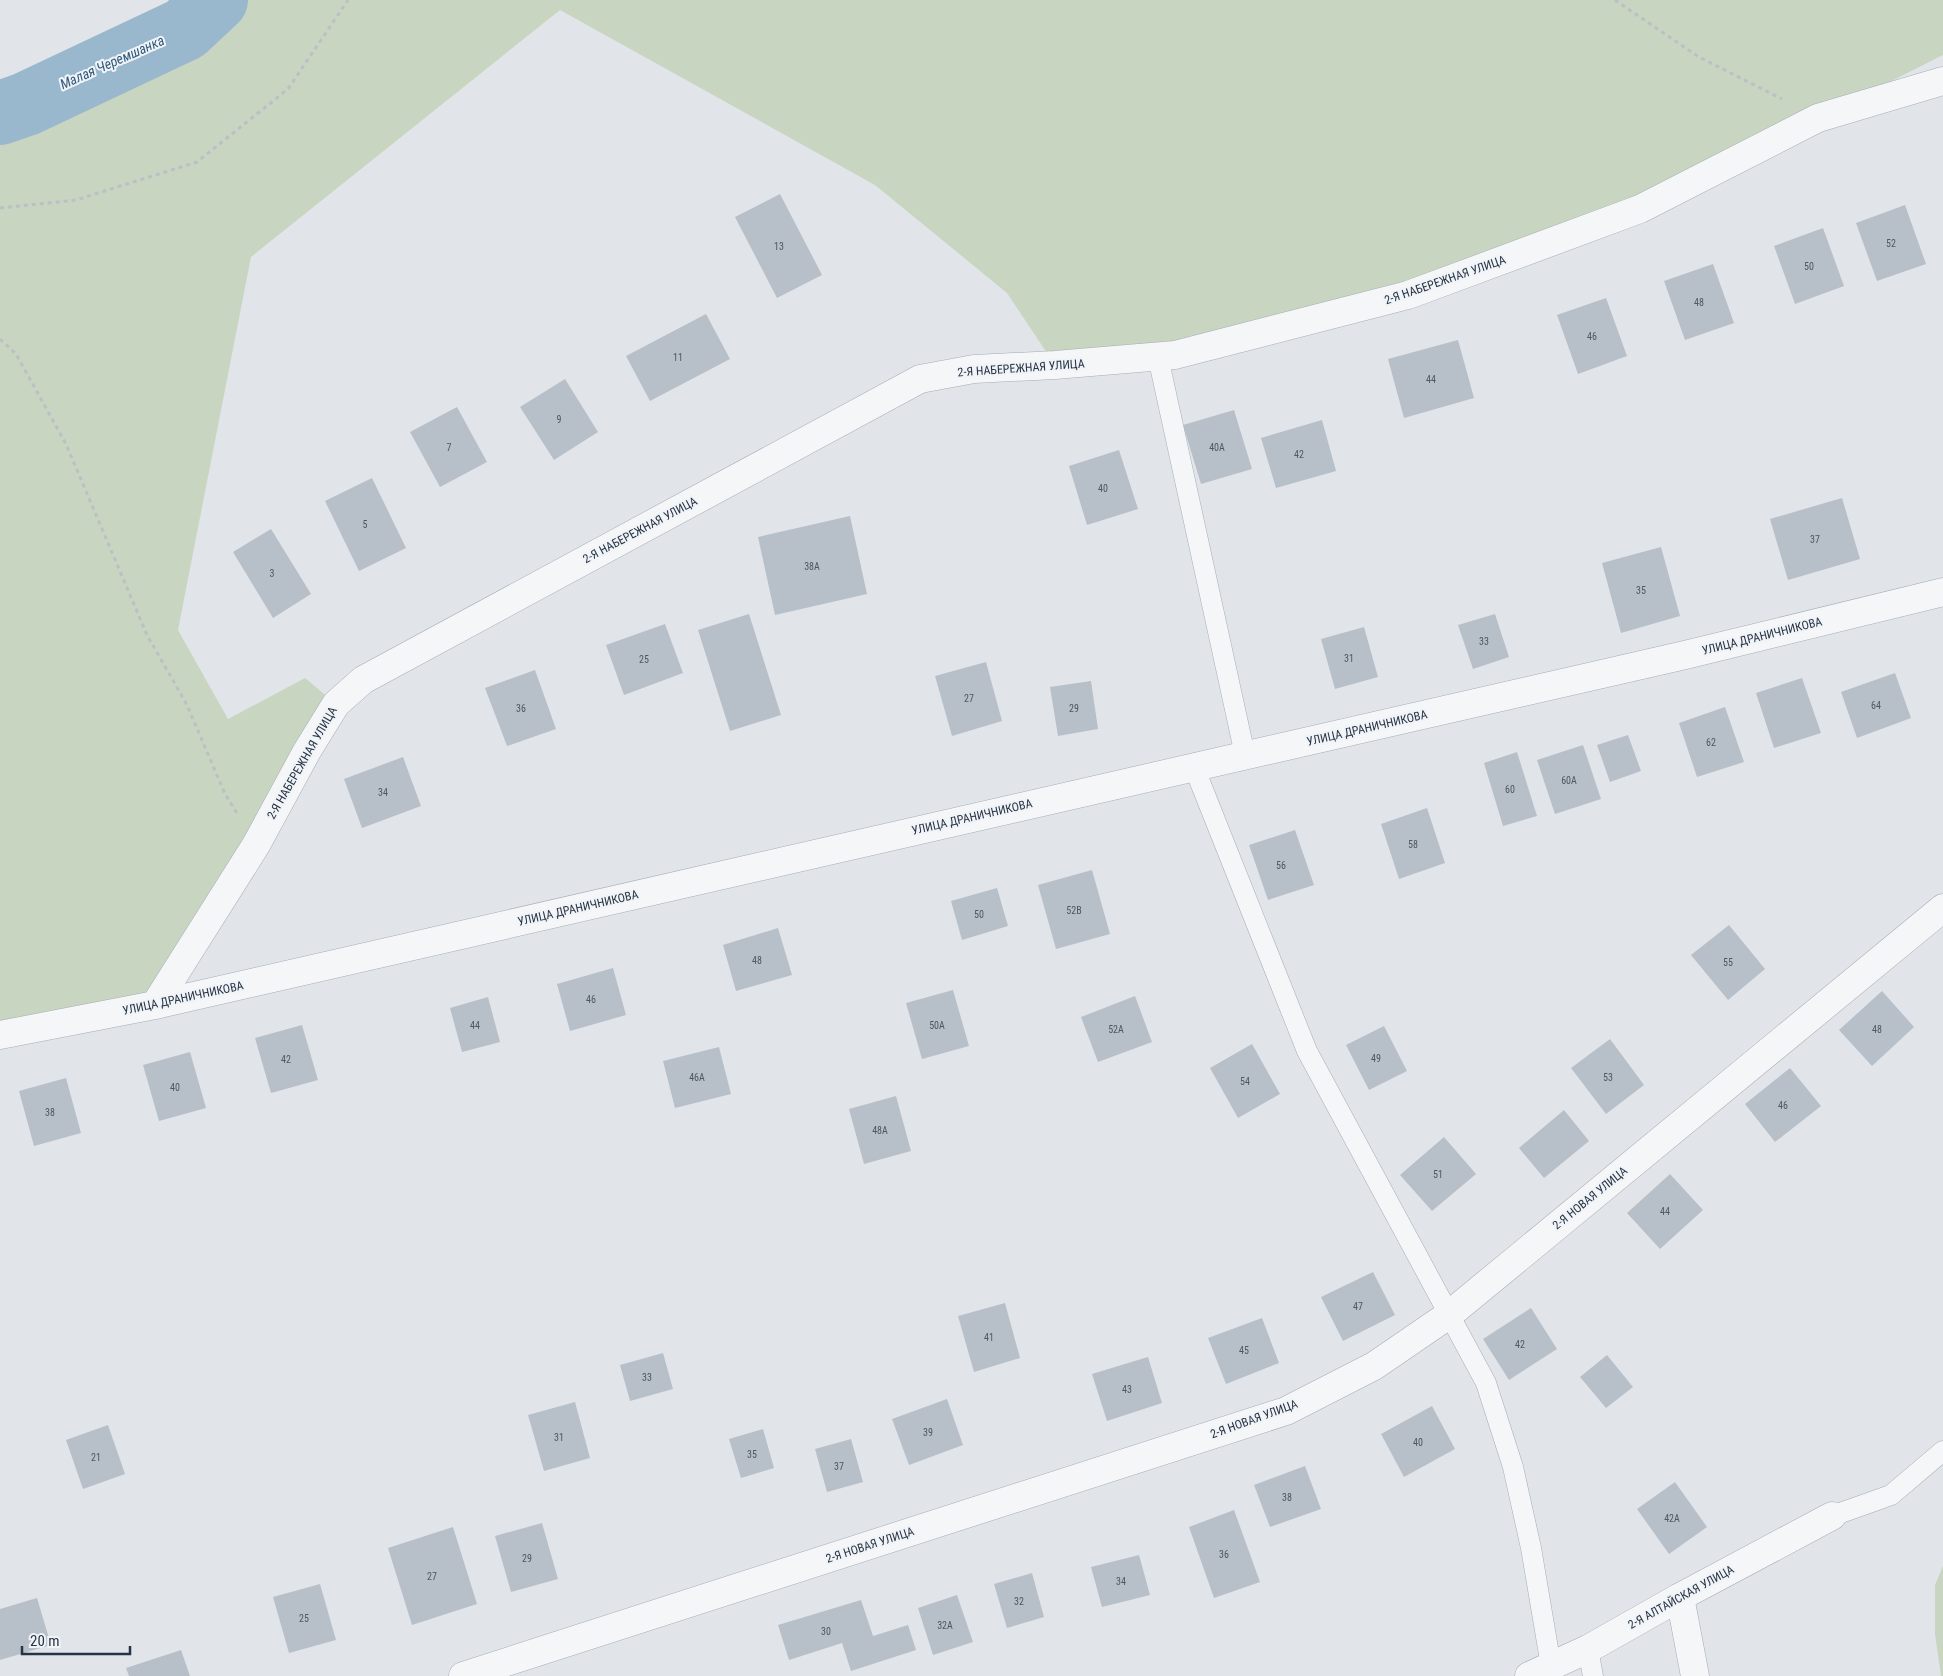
<svg xmlns="http://www.w3.org/2000/svg" width="1943" height="1676" font-family="'Roboto Condensed',sans-serif">
<style>
.green{fill:#c8d5c1}
.lines{fill:none;stroke-linecap:round;stroke-linejoin:round}
.river{stroke:#99b7cd;stroke-width:64}
.building{fill:#b7bfc8}
.lane-casing{stroke:#a6acb5;stroke-width:21}
.street-casing{stroke:#a6acb5;stroke-width:29}
.path{stroke:#bbc0c5;stroke-width:3;stroke-dasharray:4 4;stroke-linecap:butt}
.lane{stroke:#f4f6f8;stroke-width:20}
.street{stroke:#f4f6f8;stroke-width:28}
.labels{text-anchor:middle;dominant-baseline:central;stroke-width:4;stroke-linejoin:round;paint-order:stroke}
.number-label{font-size:10px;fill:#4c5764}
.street-label{font-size:12px;fill:#283443;stroke:#f0f4f8}
.water-label{font-size:14px;font-style:italic;fill:#2f587a;stroke:#f0f4f8}
</style>
<rect width="100%" height="100%" fill="#e1e5ea"/>
<path class="green" d="M216,0h1727v55l-125,63 -410,177 -353,70 -48,-72 -132,-108 -315,-175 -309,247 -73,373 50,89 77,-41 31,26 -181,301 -155,29v-921l26,-9 159,-75z
M1943,1566v110h-2l-6,-42v-49z"/>
<g class="lines">
<path class="river" d="M0,113l26,-9 159,-75 31,-29"/>
</g>
<path class="building" d="M780,194l42,81 -45,23 -42,-81z
M1905,205l21,59 -49,17 -21,-58z
M1823,228l21,58 -49,18 -21,-58z
M1713,264l21,59 -49,17 -21,-59z
M1606,298l21,58 -49,18 -21,-59z
M706,314l24,45 -80,42 -24,-45z
M1458,340l16,58 -70,20 -16,-59z
M565,379l33,53 -44,28 -34,-53z
M457,407l30,55 -47,25 -30,-55z
M1234,410l18,59 -51,15 -18,-59z
M1322,420l14,51 -60,17 -15,-50z
M1119,450l19,59 -51,16 -18,-59z
M372,478l34,70 -47,23 -34,-70z
M1842,498l18,61 -72,21 -18,-61z
M850,516l17,78 -92,21 -17,-78z
M271,529l40,65 -38,24 -40,-66z
M1661,547l19,69 -59,17 -19,-70z
M749,614l32,101 -51,16 -32,-101z
M1495,614l14,43 -36,12 -15,-44z
M665,624l18,49 -59,22 -18,-50z
M1364,627l14,50 -43,12 -14,-50z
M986,662l16,59 -50,15 -17,-60z
M535,670l21,59 -49,17 -22,-58z
M1895,673l16,45 -54,20 -16,-46z
M1802,678l19,55 -47,15 -18,-55z
M1091,681l7,48 -40,7 -8,-49z
M1725,707l19,55 -47,15 -18,-54z
M1628,735l13,36 -31,11 -13,-37z
M1583,745l18,54 -46,15 -18,-54z
M1517,752l20,64 -34,10 -19,-63z
M403,757l18,49 -59,22 -18,-49z
M1427,808l18,55 -46,16 -18,-55z
M1295,830l19,55 -46,15 -19,-55z
M1092,870l18,64 -54,15 -18,-64z
M997,888l11,38 -46,14 -11,-39z
M1729,925l36,44 -37,31 -37,-45z
M778,928l14,47 -56,16 -13,-46z
M613,968l13,47 -56,16 -13,-47z
M953,990l16,56 -47,13 -16,-56z
M1882,991l32,36 -42,39 -33,-36z
M1135,996l17,46 -54,20 -17,-45z
M488,997l12,45 -38,10 -12,-44z
M302,1025l16,55 -47,13 -16,-55z
M1384,1026l23,45 -38,19 -23,-45z
M1610,1039l34,46 -38,29 -35,-46z
M1252,1044l28,50 -42,24 -28,-50z
M719,1047l12,47 -56,14 -12,-47z
M190,1052l16,56 -47,13 -16,-56z
M1790,1068l31,38 -46,36 -30,-38z
M66,1078l15,55 -47,13 -15,-55z
M896,1096l15,55 -47,13 -15,-55z
M1564,1110l25,31 -45,37 -25,-30z
M1444,1137l32,37 -44,37 -32,-36z
M1670,1174l33,36 -43,39 -33,-36z
M1373,1272l22,43 -52,26 -22,-44z
M1005,1303l15,55 -46,14 -16,-56z
M1531,1308l26,41 -48,31 -26,-41z
M1262,1318l17,45 -53,21 -18,-46z
M663,1353l10,36 -43,12 -10,-36z
M1607,1355l26,32 -27,21 -26,-31z
M1148,1357l14,46 -55,18 -15,-47z
M947,1399l16,46 -54,20 -17,-46z
M575,1402l15,56 -46,13 -16,-56z
M1432,1406l23,43 -51,28 -23,-43z
M108,1425l17,49 -42,15 -17,-49z
M763,1429l11,39 -33,10 -12,-39z
M851,1439l12,43 -36,10 -12,-43z
M1305,1466l16,43 -51,18 -16,-42z
M1675,1482l32,45 -38,27 -32,-45z
M1234,1510l26,72 -46,16 -25,-71z
M542,1523l16,56 -47,13 -16,-56z
M453,1527l24,77 -65,21 -24,-77z
M1139,1555l11,40 -48,12 -11,-40z
M1032,1573l12,44 -37,11 -13,-44z
M320,1584l16,56 -47,13 -16,-56z
M957,1595l16,47 -40,13 -15,-47z
M37,1598l14,47 -51,15v-51z
M861,1600l12,36 35,-11 8,25 -65,21 -9,-28 -53,17 -11,-35z
M181,1650l9,26h-61l-3,-8z"/>
<g class="lines">
<g class="lane-casing">
<path id="lane" d="M1158,357l87,398
M1194,767l113,284 179,332 27,84 18,81 20,118
M1832,1516l59,-21 52,-44
M1588,1649l5,27"/>
</g>
<g class="street-casing">
<path id="street" d="M155,1005l101,-160 51,-94 29,-47 27,-24 557,-301 54,-10 81,-4 120,-10 233,-60 232,-86 178,-91 125,-37
M0,1035l155,-30 1530,-350 258,-63
M1680,1597l15,79
M463,1676l823,-265 88,-45 76,-52 493,-406
M1529,1676l59,-27 92,-52 152,-81"/>
</g>
<path class="path" d="M1615,0l84,57 83,42
M0,208l76,-8 121,-38 91,-73 60,-89
M0,339l16,15 50,90 81,191 40,70 38,89 12,19"/>
<use href="#lane" class="lane"/>
<use href="#street" class="street"/>
</g>
<g class="labels">
<g class="number-label">
<text x="1891" y="243">52</text>
<text x="779" y="246">13</text>
<text x="1809" y="266">50</text>
<text x="1699" y="302">48</text>
<text x="1592" y="336">46</text>
<text x="678" y="357">11</text>
<text x="1431" y="379">44</text>
<text x="559" y="419">9</text>
<text x="449" y="447">7</text>
<text x="1217" y="447">40А</text>
<text x="1299" y="454">42</text>
<text x="1103" y="488">40</text>
<text x="365" y="524">5</text>
<text x="1815" y="539">37</text>
<text x="812" y="566">38А</text>
<text x="272" y="573">3</text>
<text x="1641" y="590">35</text>
<text x="1484" y="641">33</text>
<text x="1349" y="658">31</text>
<text x="644" y="659">25</text>
<text x="969" y="698">27</text>
<text x="1876" y="705">64</text>
<text x="521" y="708">36</text>
<text x="1074" y="708">29</text>
<text x="1711" y="742">62</text>
<text x="1569" y="780">60А</text>
<text x="1510" y="789">60</text>
<text x="383" y="792">34</text>
<text x="1413" y="844">58</text>
<text x="1281" y="865">56</text>
<text x="1074" y="910">52В</text>
<text x="979" y="914">50</text>
<text x="757" y="960">48</text>
<text x="1728" y="962">55</text>
<text x="591" y="999">46</text>
<text x="475" y="1025">44</text>
<text x="937" y="1025">50А</text>
<text x="1116" y="1029">52А</text>
<text x="1877" y="1029">48</text>
<text x="1376" y="1058">49</text>
<text x="286" y="1059">42</text>
<text x="697" y="1077">46А</text>
<text x="1608" y="1077">53</text>
<text x="1245" y="1081">54</text>
<text x="175" y="1087">40</text>
<text x="1783" y="1105">46</text>
<text x="50" y="1112">38</text>
<text x="880" y="1130">48А</text>
<text x="1438" y="1174">51</text>
<text x="1665" y="1211">44</text>
<text x="1358" y="1306">47</text>
<text x="989" y="1337">41</text>
<text x="1520" y="1344">42</text>
<text x="1244" y="1350">45</text>
<text x="647" y="1377">33</text>
<text x="1127" y="1389">43</text>
<text x="928" y="1432">39</text>
<text x="559" y="1437">31</text>
<text x="1418" y="1442">40</text>
<text x="752" y="1454">35</text>
<text x="96" y="1457">21</text>
<text x="839" y="1466">37</text>
<text x="1287" y="1497">38</text>
<text x="1672" y="1518">42А</text>
<text x="1224" y="1554">36</text>
<text x="527" y="1558">29</text>
<text x="432" y="1576">27</text>
<text x="1121" y="1581">34</text>
<text x="1019" y="1601">32</text>
<text x="304" y="1618">25</text>
<text x="945" y="1625">32А</text>
<text x="826" y="1631">30</text>
</g>
<g class="street-label">
<text transform="translate(1445 280) rotate(-19)">2-Я НАБЕРЕЖНАЯ УЛИЦА</text>
<text transform="translate(1021 368) rotate(-4)">2-Я НАБЕРЕЖНАЯ УЛИЦА</text>
<text transform="translate(640 530) rotate(-28)">2-Я НАБЕРЕЖНАЯ УЛИЦА</text>
<text transform="translate(1762 636) rotate(-14)">УЛИЦА ДРАНИЧНИКОВА</text>
<text transform="translate(1367 728) rotate(-13)">УЛИЦА ДРАНИЧНИКОВА</text>
<text transform="translate(302 763) rotate(-60)">2-Я НАБЕРЕЖНАЯ УЛИЦА</text>
<text transform="translate(972 817) rotate(-13)">УЛИЦА ДРАНИЧНИКОВА</text>
<text transform="translate(578 908) rotate(-13)">УЛИЦА ДРАНИЧНИКОВА</text>
<text transform="translate(183 998) rotate(-12)">УЛИЦА ДРАНИЧНИКОВА</text>
<text transform="translate(1590 1198) rotate(-39)">2-Я НОВАЯ УЛИЦА</text>
<text transform="translate(1254 1419) rotate(-20)">2-Я НОВАЯ УЛИЦА</text>
<text transform="translate(870 1545) rotate(-18)">2-Я НОВАЯ УЛИЦА</text>
<text transform="translate(1681 1597) rotate(-29)">2-Я АЛТАЙСКАЯ УЛИЦА</text>
</g>
<g class="water-label">
<text transform="translate(112 62) rotate(-24)">Малая Черемшанка</text>
</g>
</g>
<path d="M22 1646v8h108v-8" fill="none" stroke="#283443" stroke-width="2.5"/>
<text x="30" y="1646" font-size="15" fill="#283443" stroke="#f0f4f8" stroke-width="4" paint-order="stroke">20 m</text>
</svg>
